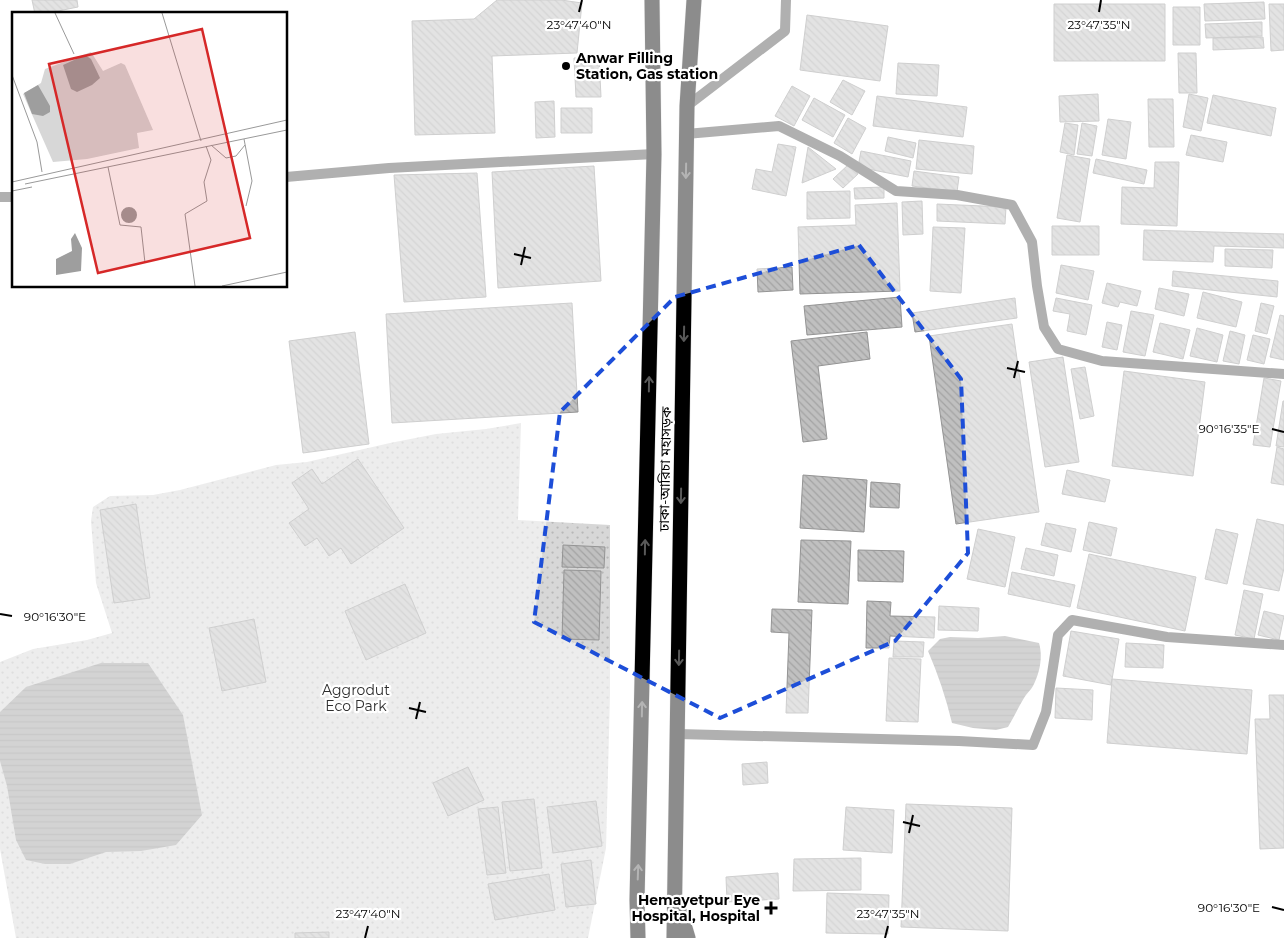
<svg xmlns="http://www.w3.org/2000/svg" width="1284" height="938" font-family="Montserrat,'Noto Sans Bengali',sans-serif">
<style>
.park{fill:url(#park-dots)}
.water{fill:url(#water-rules)}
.building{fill:url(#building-back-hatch);stroke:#949494}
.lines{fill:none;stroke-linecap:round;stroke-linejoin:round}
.highway-casing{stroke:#dbdbdb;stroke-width:16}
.lane{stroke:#505050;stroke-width:10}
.street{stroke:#505050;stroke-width:10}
.highway{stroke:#000;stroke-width:15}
.oneway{stroke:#595959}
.marked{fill:none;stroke:#1d4ed8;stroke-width:4;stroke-dasharray:10 6;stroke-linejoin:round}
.ticks{fill:none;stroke:#000;stroke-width:2}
.poi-dot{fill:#000;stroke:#fff;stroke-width:2}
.labels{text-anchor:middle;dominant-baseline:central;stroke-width:4.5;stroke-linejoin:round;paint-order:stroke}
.poi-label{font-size:14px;font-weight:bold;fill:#000;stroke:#fff;text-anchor:start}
.street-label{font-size:14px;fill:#000;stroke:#fff}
.park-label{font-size:14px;fill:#2e2e2e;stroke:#fff}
.inset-road{fill:none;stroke:#999;stroke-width:1}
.view{fill:#d62828;fill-opacity:0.15;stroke:#d62828;stroke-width:2.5}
.inset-edge{fill:none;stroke:#000;stroke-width:2.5}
.ticks-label{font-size:12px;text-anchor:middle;fill:#000;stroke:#fff;stroke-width:4.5;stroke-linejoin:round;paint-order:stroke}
</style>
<defs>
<pattern id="park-dots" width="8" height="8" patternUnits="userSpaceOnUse" patternTransform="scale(1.25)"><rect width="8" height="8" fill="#d7d7d7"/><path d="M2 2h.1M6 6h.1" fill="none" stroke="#b7b7b7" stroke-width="1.8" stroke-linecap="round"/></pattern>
<pattern id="water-rules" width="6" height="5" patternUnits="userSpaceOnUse" patternTransform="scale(1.25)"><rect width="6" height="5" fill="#9e9e9e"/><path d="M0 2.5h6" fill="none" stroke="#868686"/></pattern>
<pattern id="building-back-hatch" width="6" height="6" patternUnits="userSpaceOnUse" patternTransform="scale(1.25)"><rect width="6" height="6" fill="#c0c0c0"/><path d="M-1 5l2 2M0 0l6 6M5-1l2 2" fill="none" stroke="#a3a3a3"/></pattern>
</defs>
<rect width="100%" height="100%" fill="#fff"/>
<path class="park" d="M521,423l-3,97 92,5v170l-4,153 -18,90h-572l-16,-89v-187l33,-13 54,-9 25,-7 -16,-50 -5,-62 2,-14 17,-11 43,-1 27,-5 96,-25 31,-3 83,-19 46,-9 50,-5z"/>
<path class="water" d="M1005,636l34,7c4,13 1,30 -6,43 -2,4 -7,8 -9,12 -6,10 -10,19 -16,29l-12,3 -23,-2 -21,-5c-6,-25 -14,-49 -24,-72l12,-12 10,-2 28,1z
M101,663h47l35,52 19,100 -26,30 -35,6 -35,1 -36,12h-25l-19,-4 -10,-20 -9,-54 -7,-25v-49l26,-25z"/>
<path class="building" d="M32,0h45l1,7 -35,7h-8z
M497,0h64l21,3 -5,50 -85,3 3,77 -80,2 -3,-114 62,-2z
M1264,2l1,17 -60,2 -1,-17z
M1054,4h111v57h-111z
M1269,4h15v46l-13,1z
M1173,7h27v38h-27z
M807,15l81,11 -8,55 -80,-11z
M1262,22v14l-56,2 -1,-14z
M1263,37l1,11 -51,2v-12z
M1178,53h18l1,40h-18z
M599,57l2,40h-25l-2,-39z
M898,63l41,2 -2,31 -41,-2z
M843,80l22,11 -13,24 -22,-13z
M792,86l18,10 -16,30 -19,-10z
M1098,94l1,27 -39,1 -1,-26z
M1189,94l19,4 -7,33 -18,-4z
M1213,95l63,13 -5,28 -64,-13z
M877,96l90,11 -4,30 -90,-11z
M814,98l31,17 -12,22 -31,-17z
M1148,99h25l1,48h-25z
M554,101l1,36 -19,1 -1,-36z
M561,108h31v25h-31z
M848,118l18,10 -14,26 -18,-11z
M1108,119l23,3 -5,37 -24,-4z
M1065,123l13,2 -4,30 -14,-3z
M1082,123l15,3 -5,30 -15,-2z
M1191,135l36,7 -4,20 -37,-7z
M888,137l28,6 -3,15 -28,-7z
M919,140l55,6 -2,28 -56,-5z
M778,144l18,3 -10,49 -34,-7 4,-20 16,3z
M808,147l28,22 -34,14z
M861,151l50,10 -3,16 -50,-10z
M1067,155l23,4 -10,63 -23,-4z
M1096,159l51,11 -3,14 -51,-11z
M1155,162h24l-2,64 -56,-2 1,-37 32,1z
M849,164l9,10 -15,14 -10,-9z
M594,166l7,115 -103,7 -6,-116z
M914,171l45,6 -2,15 -45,-6z
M477,173l9,124 -82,5 -10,-127z
M884,187v11l-29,1 -1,-11z
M850,191v27l-43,1v-27z
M922,201l1,33 -20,1 -1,-33z
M897,203l3,88 -100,3 -2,-67 58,-2 -1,-20z
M937,204l69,3 -1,17 -68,-3z
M1052,226h47v29h-47z
M933,227l32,1 -4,65 -31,-2z
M1144,230l140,4v14l-70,-2 -1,16 -70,-2z
M1225,249l48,1 -1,18 -47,-2z
M1061,265l33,6 -6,29 -32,-7z
M792,267l1,23 -35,2 -1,-23z
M1173,271l105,10 -1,16 -105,-11z
M1107,283l34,8 -4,15 -17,-4 -2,5 -16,-4z
M1159,288l30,6 -5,22 -29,-7z
M1203,292l39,10 -6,25 -39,-9z
M900,297l2,30 -95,8 -3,-29z
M1015,298l2,20 -102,14 -3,-19z
M1056,298l36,7 -6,30 -19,-4 3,-17 -17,-3z
M572,303l6,109 -186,11 -6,-109z
M1261,303l13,3 -7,28 -12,-3z
M1131,311l23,4 -9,41 -22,-4z
M1280,315l4,1v44l-14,-3z
M1107,322l15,3 -5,25 -15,-3z
M1160,323l30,7 -7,29 -30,-7z
M1012,324l27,188 -83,12 -27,-188z
M1197,328l26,7 -6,27 -27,-6z
M1230,331l15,4 -6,29 -16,-3z
M355,332l14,112 -66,9 -14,-112z
M867,332l3,27 -52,7 9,73 -24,3 -12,-101z
M1253,335l17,4 -6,25 -17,-4z
M1063,357l16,105 -34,5 -16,-105z
M1085,367l9,49 -14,3 -9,-50z
M1124,371l81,11 -12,94 -81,-10z
M1264,378l17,3 -11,66 -17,-2z
M1283,401h1v46l-8,-1z
M1277,447l7,2v36l-13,-2z
M358,459l46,69 -53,36 -10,-16 -12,8 -12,-18 -12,8 -16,-23 20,-14 -17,-26 20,-14 10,15z
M1067,470l43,10 -5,22 -43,-8z
M803,475l64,5 -3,52 -64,-4z
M871,482l29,2 -1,24 -29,-1z
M136,504l14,94 -36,5 -14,-93z
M1257,519l27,6v43l-5,23 -36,-7z
M1089,522l28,6 -6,28 -28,-6z
M1046,523l30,6 -5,23 -30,-7z
M978,529l37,8 -10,50 -38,-8z
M1216,529l22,5 -11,50 -22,-5z
M801,540l50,1 -3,63 -50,-2z
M563,545l42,2 -1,21 -42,-1z
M1026,548l32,7 -4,21 -33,-7z
M858,550l46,1 -1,31 -45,-1z
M1089,554l107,23 -11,54 -108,-23z
M564,570l37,1 -2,69 -37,-1z
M1012,572l63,13 -5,22 -62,-13z
M405,584l21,49 -60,27 -21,-49z
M1244,590l19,4 -9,45 -19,-4z
M867,601l24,1 -1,14 45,1 -1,21 -44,-2 -1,12h-23z
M939,606l40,2 -1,23 -40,-1z
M772,609l40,1 -4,103h-22l3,-80 -18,-1z
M1264,611l20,5 -5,24 -21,-5z
M254,619l12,63 -44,9 -13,-63z
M1071,631l48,8 -8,46 -48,-9z
M894,641l30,1 -1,15h-30z
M1126,643l38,2 -1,23 -38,-1z
M889,658l32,1 -3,63 -32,-1z
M1112,679l140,11 -5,64 -140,-11z
M1056,688l37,2 -1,30 -37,-2z
M1269,695h15v153l-24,1 -5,-130h15z
M767,762l1,21 -25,2 -1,-21z
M468,767l16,33 -36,16 -15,-33z
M534,799l8,69 -32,3 -8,-69z
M596,801l6,45 -49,7 -6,-46z
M906,804l106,4 -4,123 -107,-4z
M498,807l8,66 -19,2 -9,-66z
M846,807l48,3 -2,43 -49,-3z
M861,858v32l-68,1 1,-32z
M591,860l5,44 -30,3 -5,-43z
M778,873l1,26 -52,3 -1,-25z
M549,874l6,36 -60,10 -7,-36z
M827,893l62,2 -1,39 -62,-1z
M329,932v6h-34v-5z"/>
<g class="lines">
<g class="highway-casing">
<path id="highway" d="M679,908l9,30
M638,938l-1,-38 17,-746 -2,-154
M674,938l13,-832 7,-106"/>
</g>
<path class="lane" d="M687,106l98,-75 1,-31
M286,177l103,-9 265,-14
M0,197h14"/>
<path class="street" d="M686,134l93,-8 61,30 56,35 61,4 55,10 20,37 5,44 7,41 14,22 44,12 182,13
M678,734l281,7 74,4 13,-33 12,-77 14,-15 95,17 117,8"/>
<use href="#highway" class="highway"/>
</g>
<defs><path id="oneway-shaft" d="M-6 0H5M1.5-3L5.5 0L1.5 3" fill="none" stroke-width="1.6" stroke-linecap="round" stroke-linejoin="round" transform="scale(1.25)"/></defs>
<g class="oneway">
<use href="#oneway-shaft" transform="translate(686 171) rotate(91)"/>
<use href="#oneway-shaft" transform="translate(684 334) rotate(91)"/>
<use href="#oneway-shaft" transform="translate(649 384) rotate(-89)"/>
<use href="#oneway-shaft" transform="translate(681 496) rotate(91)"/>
<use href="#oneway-shaft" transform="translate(645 547) rotate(-89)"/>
<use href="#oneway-shaft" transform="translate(679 658) rotate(91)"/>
<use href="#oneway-shaft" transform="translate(642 709) rotate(-89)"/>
<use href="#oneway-shaft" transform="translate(638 872) rotate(-88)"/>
</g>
<path d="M0 0H1284V938H0ZM859,245l102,134 7,174 -73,88 -175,77 -186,-96 26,-210 115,-115z" fill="#fff" fill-opacity=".55" fill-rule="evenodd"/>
<path class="marked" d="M859,245l102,134 7,174 -73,88 -175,77 -186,-96 26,-210 115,-115z"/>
<path class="ticks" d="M579,12l3,-12M1099,12l2,-12M514,254l17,4M521,265l4,-18M1007,368l18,4M1014,378l4,-17M1272,429l12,3M0,614l12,2M409,708l17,4M416,719l4,-17M903,822l17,4M909,833l4,-18M1272,907l12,3M365,938l3,-12M885,938l3,-12"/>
<g class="poi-dot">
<circle cx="566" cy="66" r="5"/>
<path d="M768.5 900.5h5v5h5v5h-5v5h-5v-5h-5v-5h5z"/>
</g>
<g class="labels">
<g class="poi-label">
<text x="576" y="58">Anwar Filling<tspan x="576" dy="16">Station, Gas station</tspan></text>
<text x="760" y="900" text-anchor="end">Hemayetpur Eye<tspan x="760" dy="16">Hospital, Hospital</tspan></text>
</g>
<g class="street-label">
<text transform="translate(665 469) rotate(-89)">ঢাকা-আরিচা মহাসড়ক</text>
</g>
<g class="park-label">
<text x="356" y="690">Aggrodut<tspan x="356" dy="16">Eco Park</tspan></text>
</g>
</g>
<g transform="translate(12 12)">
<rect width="275" height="275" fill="#fff"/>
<path d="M79,40l12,19 18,-8 4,2 28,65 -16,3 2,15 -52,11 -34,3 -30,-68 18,-11 4,-14z" fill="#d7d7d7"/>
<path d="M73,43l6,4 9,19 -8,7 -15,7 -6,-3 -8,-24zM26,73l12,21v6l-7,4 -11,-2 -8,-21zM109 203a8 8 0 1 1 16 0a8 8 0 1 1-16 0ZM63,221l7,15 -1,23 -25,4v-16l16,-8 -1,-12z" fill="#9e9e9e"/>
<path class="inset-road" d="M43,1l19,41M150,1l39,128M0,63l25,67 5,30M232,127l8,42 -6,25M199,133l15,13 10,-2 9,-11M96,155l12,58 21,2 4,36M0,170l275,-62M13,172l262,-54M0,179l20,-4M183,274l-10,-72 22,-13 -3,-19 7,-22 -5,-14M210,274l65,-14"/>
<path class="view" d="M190,17l48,209 -152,35 -49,-209z"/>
<rect width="275" height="275" class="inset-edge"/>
</g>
<g class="ticks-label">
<text x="579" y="29">23°47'40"N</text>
<text x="1099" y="29">23°47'35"N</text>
<text x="1229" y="433">90°16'35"E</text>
<text x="55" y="621">90°16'30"E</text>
<text x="1229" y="912">90°16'30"E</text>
<text x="368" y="918">23°47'40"N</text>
<text x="888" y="918">23°47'35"N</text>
</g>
</svg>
